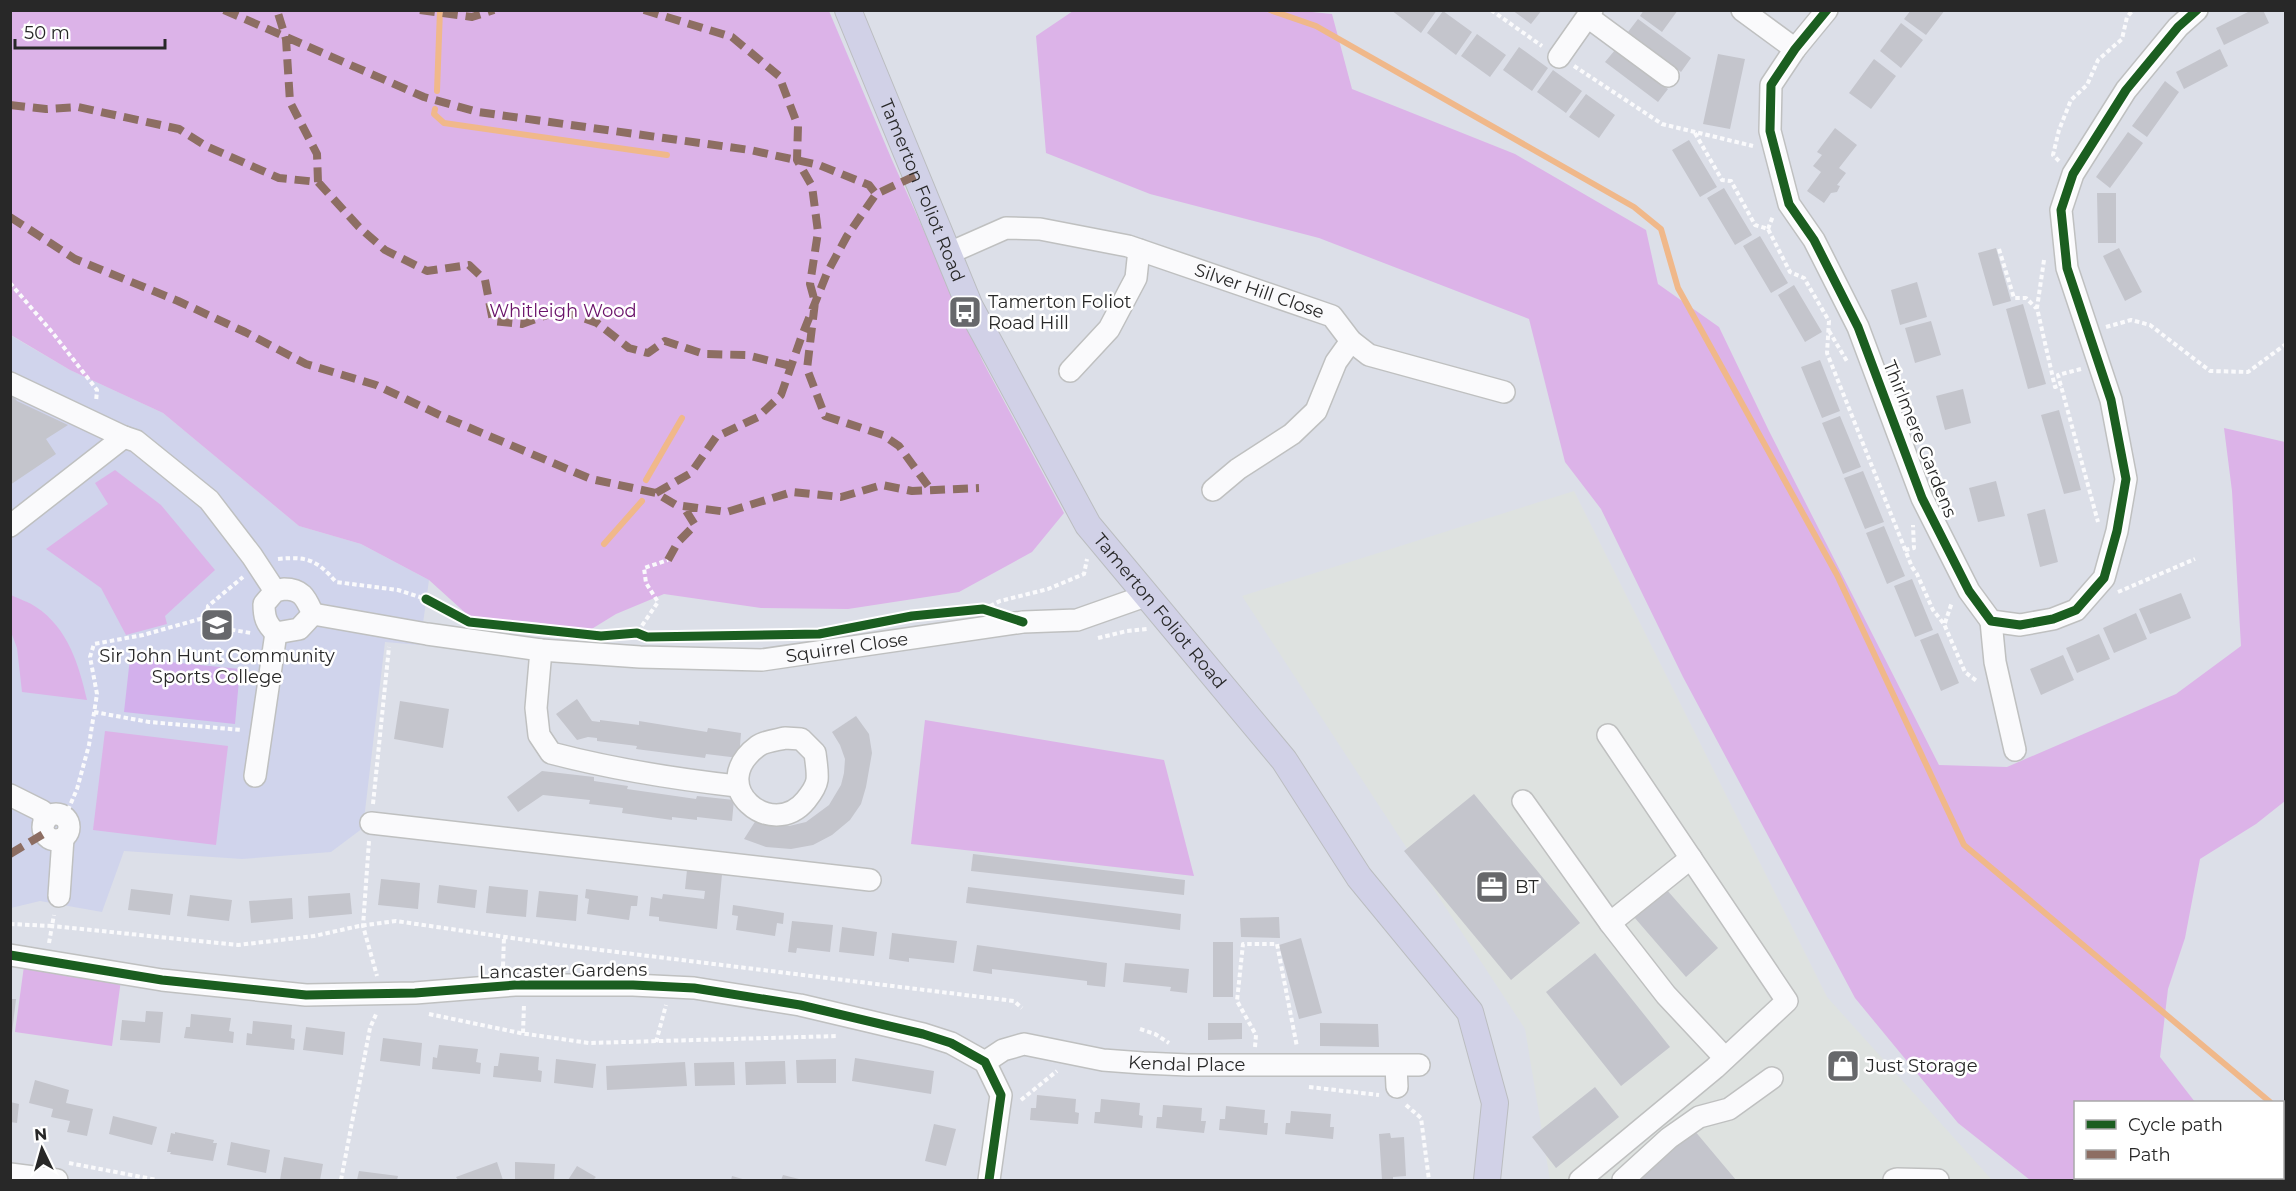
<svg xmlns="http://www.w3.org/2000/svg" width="2296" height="1191" font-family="Montserrat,sans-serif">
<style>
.industrial{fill:#dee2e0}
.education{fill:#d0d4ec}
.green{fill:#dcb3e8}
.pitch{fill:#d3b0ec}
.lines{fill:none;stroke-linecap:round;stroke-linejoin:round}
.stream{stroke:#f0b88a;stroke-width:6}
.building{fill:#c4c5cc}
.minor-casing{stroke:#bfc0c0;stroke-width:24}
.major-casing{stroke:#bbbdc0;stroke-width:28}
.path{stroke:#fafafc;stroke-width:4;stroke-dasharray:4.5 3;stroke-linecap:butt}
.minor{stroke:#fafafc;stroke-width:21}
.major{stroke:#d1d1e7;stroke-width:26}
.quiet{stroke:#8d6e63;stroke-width:8;stroke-dasharray:15 8;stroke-linecap:butt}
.cycleway-casing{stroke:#fff;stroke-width:13}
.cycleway{stroke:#1b5e20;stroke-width:9}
.labels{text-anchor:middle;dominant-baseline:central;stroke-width:5;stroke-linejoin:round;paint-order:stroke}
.street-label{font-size:18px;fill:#282828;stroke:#fff}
.poi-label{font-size:18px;fill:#282828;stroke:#fff;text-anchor:start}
.park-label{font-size:18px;fill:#6a136a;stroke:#fff}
</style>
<rect width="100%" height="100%" fill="#dcdfe8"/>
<path class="industrial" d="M1574,491l253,506 165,183h-442l-25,-151 -283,-433z"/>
<path class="education" d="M10,335l60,35 93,43 136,113 62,18 68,36 -9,65 -35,-3 -22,186 -32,24 -89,7 -118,-8 -22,61 -62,-11 -29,7z"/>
<path class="green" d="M1292,10l40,4 20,75 163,65 131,76 12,54 61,43 50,104 170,334 68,2 169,-73 65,-48 -9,-155 -8,-63 61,14v359l-29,23 -56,35 -15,79 -17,51 -8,68 35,45h-119v76h185l3,2h-234l-72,-57 -103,-125 -172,-321 -82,-168 -36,-47 -36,-143 -210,-81 -169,-44 -104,-41 -10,-117 37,-25z
M11,11h818l63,149 91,202 81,151 -32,39 -73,40 -111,17 -87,-1 -97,-14 -48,20 -26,16 -57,-8 -62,-4 -42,-38 -68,-36 -62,-18 -136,-113 -93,-43 -59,-35z
M115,470l46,35 54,65 -50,46 2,8 -41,11 -25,-47 -55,-39 62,-45 -13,-21z
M11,595c8,4 18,7 25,12 32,21 43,58 51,93l-65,-8 -5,-44 -6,-16z
M925,720l239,40 30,116 -283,-32z
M105,731l123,15 -12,99 -123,-15z
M24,966l97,14 -9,66 -97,-14z"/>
<path class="pitch" d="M130,658l110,11 -5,55 -111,-12z"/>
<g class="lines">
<path class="stream" d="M1270,10l46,16 318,181 27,22 17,59 159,287 127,270 306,257
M437,91l3,-81
M435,109l-1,5 10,9 223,32
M646,480l36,-62
M604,544l38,-43
M2282,1114l4,3"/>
</g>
<path class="building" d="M1391,10h46l-16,23z
M1512,10h30l-11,14z
M1644,10h34l-16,22 -22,-16z
M1911,10h34l-19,25 -22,-16z
M2252,10h11l6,13 -45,22 -8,-17z
M1443,11l29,21 -16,23 -29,-22z
M1638,19l53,39 -10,14 -53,-40z
M1901,23l22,17 -22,28 -21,-17z
M1477,34l29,21 -16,22 -29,-21z
M1519,47l29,21 -16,23 -29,-21z
M2220,49l8,17 -44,23 -8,-17z
M1615,50l53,39 -10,13 -53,-40z
M1718,54l27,5 -15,70 -27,-5z
M1874,59l22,17 -25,33 -22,-16z
M1553,70l29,21 -16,22 -29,-21z
M2165,81l14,11 -32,45 -15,-11z
M1586,94l29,21 -16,23 -30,-21z
M1835,128l22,17 -18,23 7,5 -9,12 3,1 -3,6 -6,1 -7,10 -17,-12 14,-19 -8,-6 9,-11 -5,-3z
M2128,132l15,11 -33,45 -14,-11z
M1689,140l28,47 -17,10 -28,-47z
M1724,188l28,47 -17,10 -28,-47z
M2097,193h19v50h-18z
M1760,236l28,47 -17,10 -28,-47z
M1996,248l15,53 -18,5 -15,-53z
M2119,248l23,44 -17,9 -22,-45z
M1917,282l10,35 -27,8 -9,-35z
M1794,285l28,47 -17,10 -27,-47z
M2023,304l23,80 -18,5 -22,-80z
M1931,321l10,34 -26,8 -10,-35z
M1820,360l20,51 -18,7 -21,-51z
M1963,389l8,34 -26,7 -9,-34z
M10,393l7,8 51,24 -22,14 10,15 -46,31z
M2059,410l22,80 -17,4 -23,-79z
M1840,416l21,51 -18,7 -21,-51z
M1863,471l21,51 -19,7 -21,-51z
M1996,481l9,35 -27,6 -9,-34z
M2045,509l13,53 -18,5 -13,-53z
M1884,526l21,50 -18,8 -21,-51z
M1912,579l21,51 -18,7 -21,-51z
M2181,593l10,25 -41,16 -11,-25z
M2136,613l11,26 -33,14 -11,-25z
M1938,633l21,50 -18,8 -21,-51z
M2099,634l11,25 -33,14 -11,-25z
M2063,655l11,25 -33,15 -11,-26z
M577,699l15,22 8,1v-2l39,5v-4l68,11 1,-4 33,5 -2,25 -33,-4 -1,4 -69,-9 1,-3 -40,-5v-3l-9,-1 -11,3 -21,-26z
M400,701l49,8 -6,39 -49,-9z
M856,716l13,18 3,19 -6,34 -5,17 -11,16 -18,15 -19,10 -22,4 -25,-2 -22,-8 14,-22 14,6 17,3 17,-4 23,-17 12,-20 3,-12 1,-14 -5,-14 -8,-13z
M542,771l52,6v4l34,5 -1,3 69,10 1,-3 37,4 -2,21 -35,-4v3l-25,-3v3l-50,-7 1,-5 -34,-4 1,-4 -47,-5 -25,17 -11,-15z
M1474,794l106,129 -69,57 -107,-129z
M973,854l212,26 -1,15 -213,-24z
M687,870l35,4 -5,55 -58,-8v-4l-10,-1 2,-19 11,2 1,-5 41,5 1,-8 -20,-2z
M381,879l39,4 -2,26 -40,-4z
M439,885l38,5 -2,18 -38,-5z
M489,886l39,4 -2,27 -40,-4z
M968,887l213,27 -1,16 -214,-27z
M131,889l42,5 -3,21 -42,-5z
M586,889l52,7 -1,10h-6l-2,14 -42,-6 2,-15 -4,-1z
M1666,889l52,59 -32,29 -52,-60z
M539,891l39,4 -2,26 -40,-4z
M350,893l2,21 -43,4 -1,-22z
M190,895l42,5 -3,21 -42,-5z
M292,898l1,21 -42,4 -2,-22z
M733,905l51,8 -1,11 -6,-1 -2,13 -39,-6 2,-14 -6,-1z
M1279,917l1,21 -39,-1 -1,-19z
M792,921l41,4 -3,27 -33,-4 -1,5 -8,-1z
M842,927l35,5 -3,24 -35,-4z
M892,933l65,8 -3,22 -45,-5v4l-20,-3z
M1301,938l21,75 -23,6 -20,-74z
M1213,942h20v55h-20z
M977,945l130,18 -2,24 -18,-2v-4l-95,-12v5l-19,-3z
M1595,953l75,94 -49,39 -75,-94z
M1125,963l64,6 -2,24 -17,-2 1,-4 -48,-5z
M10,999h6l-4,34h-2z
M146,1011l17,1 -3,31 -40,-3 2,-20 23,2z
M191,1014l40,4 -2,13 5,1 -1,11 -49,-5 2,-11h4z
M253,1021l39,4 -1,13 4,1 -1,11 -48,-5 1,-12 5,1z
M1208,1023h34v16l-34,1z
M1320,1023l58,1 1,23 -59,-1z
M306,1027l39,5 -2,23 -40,-5z
M383,1038l39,5 -2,23 -40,-5z
M439,1045l39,4 -2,13 5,1 -1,11 -48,-5 1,-12 4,1z
M500,1053l39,4 -1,13 4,1 -1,11 -48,-5 1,-11h4z
M855,1058l79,13 -3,23 -79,-13z
M556,1059l40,5 -3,24 -39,-5z
M836,1059v24h-39l-1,-23z
M785,1061l1,23 -40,1 -1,-23z
M685,1062l2,24 -80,4 -1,-24z
M734,1062l1,23 -40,1 -1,-23z
M35,1080l34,10 -3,13 27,6 -6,27 -20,-4 3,-11 -19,-4 2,-8 -24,-6z
M1595,1087l24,30 -63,51 -24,-31z
M1037,1095l39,4 -1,13 4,1 -1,11 -48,-4 1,-12h5z
M1101,1099l39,4 -1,12 4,1 -1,12 -48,-5 1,-11h5z
M10,1102l9,2 -2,19 -7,-1z
M1163,1105l39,3 -1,13h5l-2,12 -48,-5 1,-11h5z
M1226,1106l39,4 -1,13h4l-1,12 -48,-5 1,-11h5z
M1291,1111l40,3 -1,13h4l-1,12 -48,-5 1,-11h4z
M113,1116l44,11 -5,18 -43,-11z
M934,1124l22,5 -10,37 -21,-5z
M1694,1130l42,50h-101z
M175,1132l39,8 -1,3h4l-4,18 -43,-7 1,-2h-4l4,-19 4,1z
M1390,1133l1,5 13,-1 2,39 -13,1v3h-11l-3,-46z
M231,1142l39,8 -4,23 -39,-8z
M284,1157l39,7 -3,16h-40z
M497,1162l6,18h-45l-2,-3z
M515,1162l40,2 -1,16h-39z
M577,1166l19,11 -2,2 3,1h-29z
M359,1171l39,5 -1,4h-40z
M783,1175l20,5h-22z
M732,1176l14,4h-15z"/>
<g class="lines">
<g class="minor-casing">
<g id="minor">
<path d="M1742,10l53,39"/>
<path d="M1827,10l-32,39 -24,36 -1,46 19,73 25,36 44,87 64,171 47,93 22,30 29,4 33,-6 23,-9 28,-32 13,-47 9,-52 -15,-79 -44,-132 -6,-58 12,-36 53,-84 52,-63 19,-17"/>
<path d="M1588,17l80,59"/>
<path d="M1559,57l33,-47"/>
<path id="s1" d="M947,254l59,-26 34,1 88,17 204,70 19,25 18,14 135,37"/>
<path d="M1070,371l39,-42 27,-51 3,-28"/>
<path d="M10,383l114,54 12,4 73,59 43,56 23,35"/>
<path d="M1213,490l25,-21 54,-35 24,-23 20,-49 15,-21"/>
<path d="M10,526l114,-89"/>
<path d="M284,589c19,0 22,10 29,25l-14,15 -23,4c-10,-9 -12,-16 -12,-29l11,-13z"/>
<path id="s2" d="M313,614l114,20 114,16 99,7 122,3 261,-38 54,-2 71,-25"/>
<path d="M1991,621l4,41 20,88"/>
<path d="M541,650l-5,58 3,27 12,18c61,16 124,26 186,33"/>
<path d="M785,738l16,1 14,14c1,9 3,19 2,27 -1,7 -7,15 -11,20 -34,42 -102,-14 -48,-54 7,-5 19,-6 27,-8z"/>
<path d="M255,776l21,-143"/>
<path d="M10,795l32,16 3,10"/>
<path d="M1523,801l87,122 56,72 59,63"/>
<circle cx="56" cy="827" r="13"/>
<path d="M371,823l499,57"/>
<path d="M59,896l4,-58"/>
<path d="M1610,923l81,-65"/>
<path d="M10,955l152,25 144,15 109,-2 100,-8h118l61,3 106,17 123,29 28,9 34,19 16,33 -12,85"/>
<path id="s3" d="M985,1062l18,-12 21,-6 79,16 40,3 45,2h231"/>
<path d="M1396,1066l1,21"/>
<path d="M10,1174l47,6"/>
<path d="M1580,1180l135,-112 72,-67 -179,-266"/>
<path d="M1623,1180l46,-42 30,-21 30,-8 43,-31"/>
<path d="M1894,1180l3,-1 41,1"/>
</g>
</g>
<g class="major-casing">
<g id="major">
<path id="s4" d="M848,10l122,297 118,218 196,235 75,117 111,135 25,91 -8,77"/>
</g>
</g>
<path class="path" d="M1491,10l51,36
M1574,66l88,58 91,22
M1695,133l27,47 9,1 24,44 13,4 22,43 14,6 25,43 -2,32 85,214 5,7 16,36 11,14 21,48 13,10
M2059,161l-6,-6 6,-25 12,-30 16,-15 11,-25 24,-21 5,-22 6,-7
M1768,229l5,-13
M1999,249l15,49h12l10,10
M2044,260l-7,48 18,79 6,-2
M10,283l42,49 45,58 -1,12
M2106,327l25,-7 19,5 60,46 38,1 38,-28
M1829,331l19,32
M2081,369l-23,6 40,147
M1905,550l9,-2 -1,-23
M278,559c29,-3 39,1 58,23l62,8 28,9
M2118,592l77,-33
M990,606l10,-5 48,-12 36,-15 3,-15
M207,617l1,-11 35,-29
M1945,623l7,-21
M1098,638l29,-7 20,-2
M636,639l1,-6 21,-31 -12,-19 -2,-15 24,-8
M94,712l55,10 93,8
M373,804l16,-157
M65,817l12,-28 12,-44 8,-51 -7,-37 4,-13 49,-9 64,-18 20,12 24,4
M369,841l-6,85 14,50
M10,924l42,2 2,-11
M49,943l3,-17 186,19 76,-9 45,-10 37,-5 164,24 454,56 8,7
M503,966l1,-29
M429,1014l91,19 69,10 249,-7
M1140,1029l15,5 14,9
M523,1033l1,-29
M656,1042l10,-37
M1255,1047l1,-12 -19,-34 6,-57h34l20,103
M1309,1087l70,8
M1021,1100l36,-29
M1406,1105l15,13 8,62
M69,1163l88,17
M341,1180l29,-152 7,-16"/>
<use href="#minor" class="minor"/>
<use href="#major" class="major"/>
<path class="quiet" d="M224,10l200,87 54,15 272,38 69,15 50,20 7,9 39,-18
M420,10l52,7 22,-7
M644,10l88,27 47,39 19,50 -1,34 15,26 6,46 -8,52 5,18 -8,67 18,47 58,19 16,11 32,44
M10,105l36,4 32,-2 101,22 27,17 73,32 39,4 -1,-28 -27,-52 -4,-63 -9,-29
M318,182l41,45 26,23 42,21 42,-6 16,15 8,41 29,3 39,-14 36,13 32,25 19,5 17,-12 39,13 42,1 45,11
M10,217l65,42 103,42 67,31 61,32 70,21 68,32 147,62 65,14 20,12 51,7 65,-20 49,5 41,-12 30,6 67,-3
M656,493l35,-20 25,-36 42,-20 23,-22 20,-57 26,-65 20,-37 29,-42
M668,560l10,-18 17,-17 -12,-19
M10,854l35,-21"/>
<g class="cycleway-casing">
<path id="cycleway" d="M1827,10l-32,39 -24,36 -1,46 19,73 25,36 44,87 64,171 47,93 22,30 29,4 33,-6 23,-9 28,-32 13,-47 9,-52 -15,-79 -44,-132 -6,-58 12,-36 53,-84 52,-63 19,-17
M426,599l43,23 132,14 36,-3 10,4 172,-3 93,-18 71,-7 40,13
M10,955l152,25 144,15 109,-2 100,-8h118l61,3 106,17 123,29 28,9 34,19 16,33 -12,85"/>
</g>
<use href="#cycleway" class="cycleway"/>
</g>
<defs>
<g id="bus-square" transform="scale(1.725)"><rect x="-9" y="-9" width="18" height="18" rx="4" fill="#67686b" stroke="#fff"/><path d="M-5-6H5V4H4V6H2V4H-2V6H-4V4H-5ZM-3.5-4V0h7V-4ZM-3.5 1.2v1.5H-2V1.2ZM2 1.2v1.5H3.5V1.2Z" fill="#fff"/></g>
<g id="school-square" transform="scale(1.725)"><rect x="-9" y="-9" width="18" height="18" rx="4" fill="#67686b" stroke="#fff"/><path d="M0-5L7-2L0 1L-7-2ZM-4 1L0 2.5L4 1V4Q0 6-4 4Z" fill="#fff"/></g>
<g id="office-square" transform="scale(1.725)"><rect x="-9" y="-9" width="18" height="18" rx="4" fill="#67686b" stroke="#fff"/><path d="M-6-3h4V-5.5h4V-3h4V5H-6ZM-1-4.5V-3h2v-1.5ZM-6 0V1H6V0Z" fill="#fff"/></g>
<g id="shop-square" transform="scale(1.725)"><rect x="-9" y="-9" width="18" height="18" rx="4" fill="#67686b" stroke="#fff"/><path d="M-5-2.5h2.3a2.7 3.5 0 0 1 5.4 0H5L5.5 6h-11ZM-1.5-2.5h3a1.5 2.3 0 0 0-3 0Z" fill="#fff"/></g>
</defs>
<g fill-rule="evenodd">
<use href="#bus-square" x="965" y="312"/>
<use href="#school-square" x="217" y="625"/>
<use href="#office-square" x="1492" y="887"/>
<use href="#shop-square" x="1843" y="1066"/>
</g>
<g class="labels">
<g class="street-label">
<text stroke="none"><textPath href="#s4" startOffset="195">Tamerton Foliot Road</textPath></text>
<text stroke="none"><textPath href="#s1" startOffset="327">Silver Hill Close</textPath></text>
<text transform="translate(1920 439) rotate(68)">Thirlmere Gardens</text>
<text stroke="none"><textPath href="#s4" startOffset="681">Tamerton Foliot Road</textPath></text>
<text stroke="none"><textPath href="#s2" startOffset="538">Squirrel Close</textPath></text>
<text transform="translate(563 971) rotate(-1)">Lancaster Gardens</text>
<text stroke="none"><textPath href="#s3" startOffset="208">Kendal Place</textPath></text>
</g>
<g class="poi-label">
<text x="988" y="302">Tamerton Foliot<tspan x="988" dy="21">Road Hill</tspan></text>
<text x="217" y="656" text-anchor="middle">Sir John Hunt Community<tspan x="217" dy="21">Sports College</tspan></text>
<text x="1515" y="887">BT</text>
<text x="1866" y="1066">Just Storage</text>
</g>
<g class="park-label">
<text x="563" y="311">Whitleigh Wood</text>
</g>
</g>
<rect width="2296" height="1191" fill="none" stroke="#282828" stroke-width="24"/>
<rect x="2074" y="1101" width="210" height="78" fill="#ffffff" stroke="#a9a9a9" stroke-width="1.5"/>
<rect x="2086" y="1120" width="30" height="9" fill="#1b5e20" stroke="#a9a9a9" stroke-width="1.5"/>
<text x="2128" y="1131" font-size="18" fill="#282828">Cycle path</text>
<rect x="2086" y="1150" width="30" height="9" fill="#8d6e63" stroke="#a9a9a9" stroke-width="1.5"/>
<text x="2128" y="1161" font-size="18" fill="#282828">Path</text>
<g transform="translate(42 1149) rotate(355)" stroke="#ffffff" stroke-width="4.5" paint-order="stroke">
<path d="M0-4.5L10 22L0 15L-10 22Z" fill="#282828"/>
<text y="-9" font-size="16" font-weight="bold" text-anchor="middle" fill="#282828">N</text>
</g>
<path d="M15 39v9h150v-9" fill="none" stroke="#282828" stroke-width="3"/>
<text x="24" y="39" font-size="18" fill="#282828" stroke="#ffffff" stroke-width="4.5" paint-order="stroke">50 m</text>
</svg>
